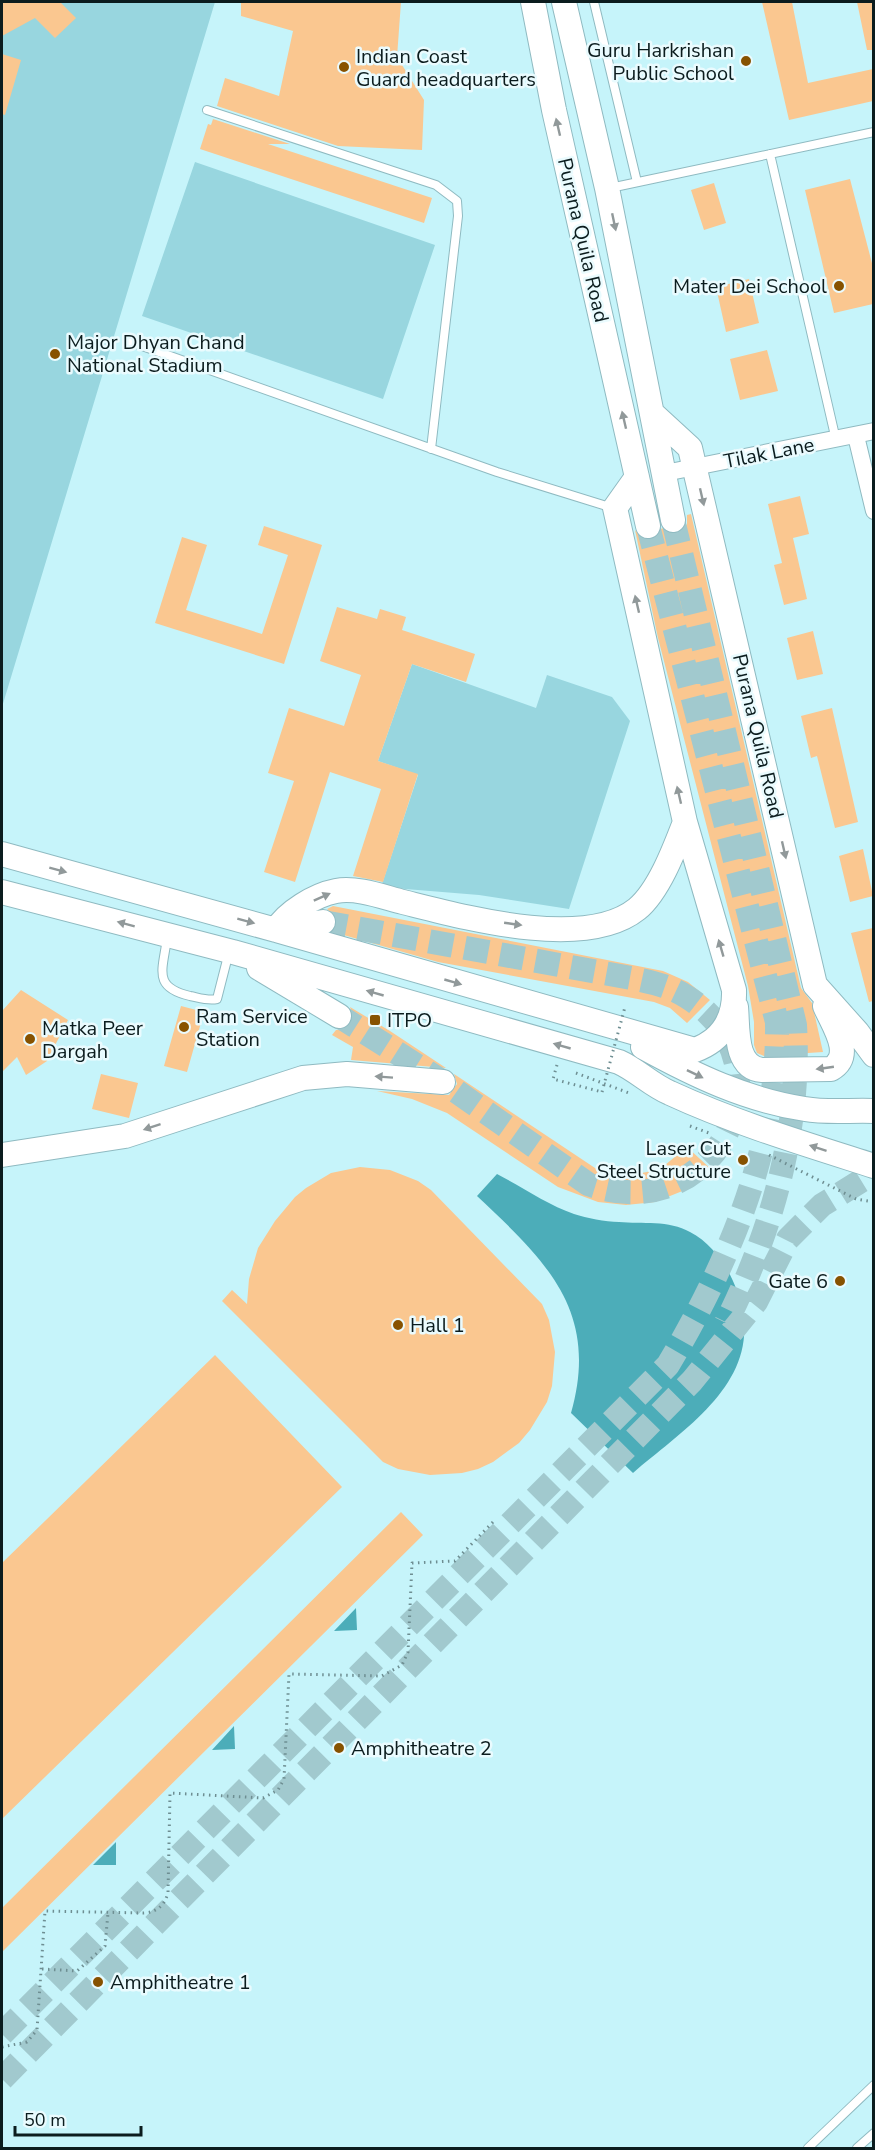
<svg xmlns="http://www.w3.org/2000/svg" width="875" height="2150" font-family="'Nunito Sans',sans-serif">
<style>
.green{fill:#98d6df}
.water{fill:#4cadb9}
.building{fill:#fac790}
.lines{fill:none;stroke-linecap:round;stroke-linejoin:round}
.secondary-tunnel{stroke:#a1c9ce;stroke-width:24;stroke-dasharray:24 12;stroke-linecap:butt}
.service-casing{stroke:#8fbac1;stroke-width:10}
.minor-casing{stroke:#8fbac1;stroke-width:18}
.secondary-casing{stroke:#8fbac1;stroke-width:26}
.path{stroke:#6e8e92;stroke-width:3;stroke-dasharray:1.5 4.5;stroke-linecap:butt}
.service{stroke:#fff;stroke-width:8}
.minor{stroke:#fff;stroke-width:16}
.secondary{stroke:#fff;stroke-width:24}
.path-bridge{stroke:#6e8e92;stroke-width:3;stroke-dasharray:1.5 4.5;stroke-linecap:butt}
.oneway{fill:#91999a}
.poi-dot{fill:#875200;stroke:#eafbfe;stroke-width:2}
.labels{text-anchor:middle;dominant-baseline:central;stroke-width:5;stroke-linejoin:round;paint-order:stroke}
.poi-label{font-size:20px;fill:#0b1c1e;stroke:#eafbfe;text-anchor:start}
.street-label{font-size:20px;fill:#0b1c1e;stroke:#eafbfe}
</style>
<rect width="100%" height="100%" fill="#c6f4fa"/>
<path class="green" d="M2,2h213l-213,705z
M195,162l240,83 -52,154 -241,-83z
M412,664l124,44 11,-33 65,22 18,24 -61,188 -90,-14 -98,-8 37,-112 -40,-14z"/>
<path class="water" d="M497,1174c25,13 51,31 77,40 13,4 31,8 45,8 23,2 50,-2 71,10 23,12 39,36 47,59 32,86 -48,134 -104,182l-62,-60c29,-102 -25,-152 -94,-217z
M356,1608l1,22 -23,1z
M234,1726l1,23 -23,1z
M116,1842v23h-23z"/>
<path class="building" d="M2,2h58l16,16 -21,20 -20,-20 -33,18z
M241,2h160l-4,55 27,43 -2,50 -84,-4 -121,-40 8,-28 54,18 14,-65 -52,-15z
M762,2h30l16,81 65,-14v32l-84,19z
M857,2h16v48h-6z
M2,54l19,6 -16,55 -3,-1z
M213,119l77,25h-22l164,54 -8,25 -224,-74 8,-25 3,1z
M850,179l23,88v37l-39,9 -29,-123z
M714,183l12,40 -22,7 -13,-40z
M749,279l10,44 -33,9 -10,-45z
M767,350l11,41 -38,9 -10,-41z
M800,496l9,38 -16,4 14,61 -23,6 -10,-40 8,-2 -14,-59z
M691,514l110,474 11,15 11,49 -59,4 -7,-3 -3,-8v-23l-6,-36 -90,-348 -23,-108 9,10 13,-3 5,-9 6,5 8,1 7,-4 4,-6v-9z
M264,526l58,19 -38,119 -129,-41 27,-86 25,8 -21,65 76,24 26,-79 -30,-10z
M337,607l40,12 3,-10 26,8 -4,13 73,24 -9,28 -54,-18 -34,97 40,13 -35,108 -30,-6 28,-87 -51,-17 -35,110 -31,-10 30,-91 -26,-8 21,-65 55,18 17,-51 -41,-14z
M813,631l10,43 -26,6 -10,-42z
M832,708l26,114 -23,6 -18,-72 -6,2 -10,-42z
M863,849l10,47 -23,6 -11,-46z
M333,906l330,65 25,11 22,18 -23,23 -17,-15 -16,-6 -216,-40 -105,-30 4,-13 -10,-10z
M873,928v73l-4,1 -18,-69z
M21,990l47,30 -21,41 -21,14 -9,-18 -15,15v-61z
M181,1006l23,6 -17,60 -23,-6z
M350,1007l40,24 56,37 -95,-8 2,-13 -21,-12 4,-5 9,-1 6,-5 2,-8z
M101,1074l37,9 -9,35 -37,-9z
M454,1074l147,98 25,4 26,-5 13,-6 22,-18 25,23 -27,20 -30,12 -29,3 -28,-3 -40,-15 -111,-74 -35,-14 -35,-8 72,4 8,-11z
M360,1167l30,3 28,11 13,9 111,114 7,16 6,32 -3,34 -5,16 -17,28 -11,13 -26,19 -15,7 -16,4 -32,2 -32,-6 -15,-7 -161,-161 10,-11 15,14 2,-25 9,-31 17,-27 20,-24 11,-9 25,-15z
M215,1355l127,132 -340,332v-256z
M401,1512l22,23 -421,417v-44z"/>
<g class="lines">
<path class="secondary-tunnel" d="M673,520l122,505c6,103 -23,206 -69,298
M323,922l308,56c20,4 39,8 56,19 109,68 29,234 -99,187l-145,-102 -104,-66
M2,2034l666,-669c61,-102 111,-221 109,-343l-129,-496
M2,2079l690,-698 64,-79 32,-63 34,-34 52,-32"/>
<g class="service-casing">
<path id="service" d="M594,2l43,180
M207,110l229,75 21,16 1,15 -27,233
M770,154l66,286
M610,188l264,-56
M128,341l369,131 116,36
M167,938c-4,32 -15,49 23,58 10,2 18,5 27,3l12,-47
M808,2148l66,-63
M857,2148l17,-15"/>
</g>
<g class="minor-casing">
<path id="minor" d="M856,436l18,75
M665,473l209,-42"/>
</g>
<g class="secondary-casing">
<path id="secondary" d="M533,2l21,108 94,416
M564,2l43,186 66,332
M653,414l37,34 125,537 42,47 17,23
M2,854l274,76 419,120c27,-10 40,-31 39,-60l-49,-168
M2,892l231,60 386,110c18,8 32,23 51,31 65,30 135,51 204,73
M284,928l39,-6
M276,930c11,-18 39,-35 60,-39 21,-4 47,6 67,11 60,15 182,49 234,7 22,-18 38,-61 48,-87l-70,-314 22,-31
M259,968l80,48
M736,1007c2,20 -2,61 26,63l69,-1c24,-14 2,-44 -6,-63
M643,1047c51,28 103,53 162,62 22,4 46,1 69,2
M2,1155l123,-19 178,-58 44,-4 96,8"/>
</g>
<path class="path" d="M557,1065l-4,14 49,13
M576,1073l53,20
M690,1126l19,7
M769,1155l87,44 18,3
M42,1969l35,2 28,-25 3,-33
M2,2047l25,-5 10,-12 8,-119 99,2c13,-1 20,-7 24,-20l2,-100 93,5 15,-8 6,-11 5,-105 93,2 20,-11 6,-13 4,-89 43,-2 38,-39"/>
<use href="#service" class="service"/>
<use href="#minor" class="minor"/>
<use href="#secondary" class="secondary"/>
<path class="path-bridge" d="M602,1092l23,-85"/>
</g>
<defs><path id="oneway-solid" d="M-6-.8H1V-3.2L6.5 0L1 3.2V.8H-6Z" transform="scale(1.5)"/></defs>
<g class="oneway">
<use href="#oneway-solid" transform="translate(558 127) rotate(-103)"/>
<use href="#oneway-solid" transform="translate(614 222) rotate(78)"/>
<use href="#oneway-solid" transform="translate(624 420) rotate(-103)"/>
<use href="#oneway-solid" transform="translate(702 497) rotate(77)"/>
<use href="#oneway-solid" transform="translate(637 604) rotate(-103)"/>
<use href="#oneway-solid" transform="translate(679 795) rotate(-103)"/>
<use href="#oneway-solid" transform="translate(784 850) rotate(77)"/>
<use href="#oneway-solid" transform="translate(58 870) rotate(15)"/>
<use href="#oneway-solid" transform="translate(322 897) rotate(-24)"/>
<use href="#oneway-solid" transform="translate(246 921) rotate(15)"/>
<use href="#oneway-solid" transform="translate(126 924) rotate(-165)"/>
<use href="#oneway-solid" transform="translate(513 924) rotate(8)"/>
<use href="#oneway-solid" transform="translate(721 948) rotate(-106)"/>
<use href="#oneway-solid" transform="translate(453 982) rotate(16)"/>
<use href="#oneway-solid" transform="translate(375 993) rotate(-164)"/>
<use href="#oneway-solid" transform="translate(562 1046) rotate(-164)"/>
<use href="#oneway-solid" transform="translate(825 1068) rotate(172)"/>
<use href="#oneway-solid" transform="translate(695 1074) rotate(26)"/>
<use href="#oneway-solid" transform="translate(384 1077) rotate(-176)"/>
<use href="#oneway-solid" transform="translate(152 1127) rotate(162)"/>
<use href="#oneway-solid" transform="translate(818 1148) rotate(-162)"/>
</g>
<g class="poi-dot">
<circle cx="746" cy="61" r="6"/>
<circle cx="344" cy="67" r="6"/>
<circle cx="839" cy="286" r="6"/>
<circle cx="55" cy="354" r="6"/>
<rect x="369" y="1014" width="12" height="12" rx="3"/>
<circle cx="184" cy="1027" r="6"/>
<circle cx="30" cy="1039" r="6"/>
<circle cx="743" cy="1160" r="6"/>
<circle cx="840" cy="1281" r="6"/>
<circle cx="398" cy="1325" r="6"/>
<circle cx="339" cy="1748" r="6"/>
<circle cx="98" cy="1982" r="6"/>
</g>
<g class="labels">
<g class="poi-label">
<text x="734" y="50" text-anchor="end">Guru Harkrishan<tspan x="734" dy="23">Public School</tspan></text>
<text x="356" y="56">Indian Coast<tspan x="356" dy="23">Guard headquarters</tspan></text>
<text x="827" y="286" text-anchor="end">Mater Dei School</text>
<text x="67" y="342">Major Dhyan Chand<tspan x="67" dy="23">National Stadium</tspan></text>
<text x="196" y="1016">Ram Service<tspan x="196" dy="23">Station</tspan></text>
<text x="387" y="1020">ITPO</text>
<text x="42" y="1028">Matka Peer<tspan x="42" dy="23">Dargah</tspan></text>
<text x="731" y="1148" text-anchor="end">Laser Cut<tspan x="731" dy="23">Steel Structure</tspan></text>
<text x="828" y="1281" text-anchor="end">Gate 6</text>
<text x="410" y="1325">Hall 1</text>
<text x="351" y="1748">Amphitheatre 2</text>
<text x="110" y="1982">Amphitheatre 1</text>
</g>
<g class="street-label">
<text transform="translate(583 240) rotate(77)">Purana Quila Road</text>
<text transform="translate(769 453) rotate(-11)">Tilak Lane</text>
<text transform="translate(758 736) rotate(77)">Purana Quila Road</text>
</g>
</g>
<rect width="875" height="2150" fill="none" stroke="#0b1c1e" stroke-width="6"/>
<path d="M15 2126v9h126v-9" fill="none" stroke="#0b1c1e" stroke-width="3"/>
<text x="24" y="2126" font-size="18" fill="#0b1c1e" stroke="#eafbfe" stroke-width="4.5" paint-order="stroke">50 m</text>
</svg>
